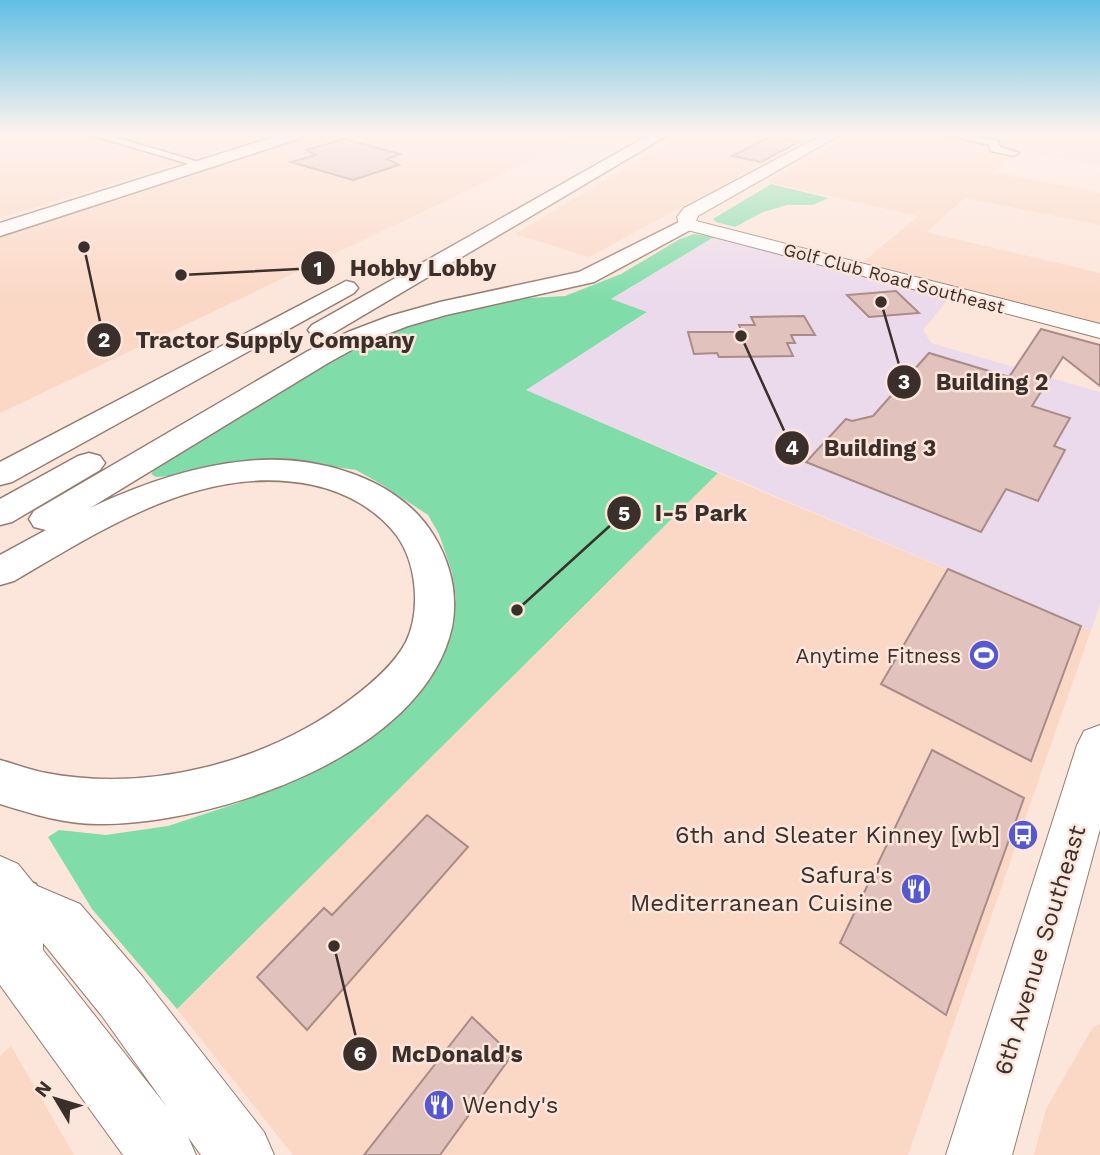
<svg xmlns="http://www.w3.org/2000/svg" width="1100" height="1155" font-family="'Work Sans',sans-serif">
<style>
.built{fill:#fbd8c6}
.education{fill:#ebdaec}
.green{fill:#80ddaa}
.building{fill:#e1c2bc;stroke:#a98c87;stroke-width:2}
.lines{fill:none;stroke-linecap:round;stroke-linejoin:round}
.street-casing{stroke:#957c70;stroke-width:3}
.secondary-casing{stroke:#957c70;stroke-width:2}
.primary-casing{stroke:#957c70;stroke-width:3}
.highway-casing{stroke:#957c70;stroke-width:3}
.street{fill:#fff;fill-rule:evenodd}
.secondary{fill:#fff;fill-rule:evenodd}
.primary{fill:#fff;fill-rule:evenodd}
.highway{fill:#fff;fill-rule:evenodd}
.labels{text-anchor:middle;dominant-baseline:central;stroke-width:5;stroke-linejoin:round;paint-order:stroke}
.far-street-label{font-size:18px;fill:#3a2f2a;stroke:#fce5da}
.poi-label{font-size:21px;fill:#3a2f2a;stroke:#fce5da;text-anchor:end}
.near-poi-label{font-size:24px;fill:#3a2f2a;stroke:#fce5da;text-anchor:end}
.near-street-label{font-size:24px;fill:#3a2f2a;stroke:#fce5da}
.leader{fill:none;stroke:#3a2f2a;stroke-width:2.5}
.callout-dot{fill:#3a2f2a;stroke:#fce5da;stroke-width:2.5}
.mark-label{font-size:21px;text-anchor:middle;font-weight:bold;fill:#fff}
.callout-label{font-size:23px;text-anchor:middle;font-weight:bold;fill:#3a2f2a;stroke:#fce5da;stroke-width:5;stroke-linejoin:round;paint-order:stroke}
</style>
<rect width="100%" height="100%" fill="#fce5da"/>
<path class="built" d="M0,135h271l-271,83z
M311,135h273l-584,278v-176z
M680,135h135l-226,122 -74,-23z
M851,135h249v30l-83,-14 -24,21 107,21v32l-135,-27 -39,34 174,41v51l-237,-62 55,-46 -151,-34z
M718,473l373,157 -183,525h-615l-116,-146z
M1100,1024v131h-66l12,-46 47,-82z
M11,1046l63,109h-74v-99z"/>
<path class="education" d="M714,237l235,61 -26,32 8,13 169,49v212l-9,26 -566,-240 122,-77 -37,-13z"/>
<path class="green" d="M771,184l57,14 -15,7h-26l-24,7 -28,15 -19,-5 -3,-3z
M694,234l20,3 -103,62 36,13 -121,78 192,83 -541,536 -85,-100 -44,-72 11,-7 47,5 62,-9 70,-23 74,-36 122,-103 12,-20 5,-22 5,-24 -4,-26 -13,-38 -11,-19 -47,-31 -25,-14 -67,-10 -31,2 -86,14 -16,1 -5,-3 4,-6 122,-77 83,-47 26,-11 80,-22 63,-13 36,-2 56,-22 59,-35z"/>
<path class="building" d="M771,136l28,6 -38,20 -29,-6z
M344,139l56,15 -13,5 12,6 -46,15 -62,-18 25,-7 -10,-5z
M896,291l23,22 -50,4 -22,-22z
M804,316l11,19h-24l4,8h-8l6,13 -74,1 -2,-4 -23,1 -6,-22h54l-3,-7h16l-4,-8z
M1041,329l59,16v41l-37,-29 -31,49 38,12 -16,28 11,4 -27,51 -32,-12 -25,43 -175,-70 40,-43 6,2 21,-5 56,-63 80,24z
M948,569l133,57 -50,135 -150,-77z
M932,750l92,48 -78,217 -106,-72z
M427,815l41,32 -161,183 -50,-53 67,-69 8,7z
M472,1017l40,38 -72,100h-76z"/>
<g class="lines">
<g class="street-casing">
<path id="street" d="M91,135h17l101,30 -10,2z
M948,135h22l28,6 2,6 19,6 -6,3 -22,-5 -2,-6z"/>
</g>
<g class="secondary-casing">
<path id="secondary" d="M822,135h18l-142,81 -2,5 404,103v14l-420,-110 -3,-11 7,-9z
M1100,725v104l-88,326h-66l131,-410 7,-14z
M0,856l18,8 17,21 45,19 62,72 122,156 10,23h-73l-13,-18 8,18h-73l-123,-170zM43,943l59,73 65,91 -124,-157z"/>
</g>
<g class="primary-casing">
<path id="primary" d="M280,135h24l-3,3 -301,98v-13z"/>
</g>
<g class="highway-casing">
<path id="highway" d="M649,135h19l-338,200 -9,3 -9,-3 -4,-5 4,-5z
M687,218l7,2 3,4 -3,4 -100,54 -148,33 -38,11 -42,16 -38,21 -238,145c49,-23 102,-42 157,-47 66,-7 151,15 187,75 17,28 24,59 18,91 -28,129 -239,198 -354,197 -34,0 -66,-10 -98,-20v-44c15,4 30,10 46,13 103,20 222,-11 305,-74 20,-15 43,-34 55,-57 15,-31 11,-78 -9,-106 -20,-27 -52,-44 -84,-51 -109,-23 -210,44 -299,96l-14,4v-30l46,-25 -12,-3 -5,-8 5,-8 274,-160 40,-19 42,-16 50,-14 139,-30z
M346,281l8,2 4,5 -4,5 -342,189 -12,3v-23z
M89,453l11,3 5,7 -5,7 -88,52 -12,3v-26l78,-43z
M16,876l20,8 8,20 -8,20 -36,12v-56z"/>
</g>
<use href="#street" class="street"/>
<use href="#secondary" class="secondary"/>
<use href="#primary" class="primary"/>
<use href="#highway" class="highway"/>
</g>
<linearGradient id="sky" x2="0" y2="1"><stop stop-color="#61bee3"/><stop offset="0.45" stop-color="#fef3ee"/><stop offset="1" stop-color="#fef3ee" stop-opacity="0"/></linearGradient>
<rect width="1100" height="297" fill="url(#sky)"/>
<defs>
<g id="stadium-disc" transform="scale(1.575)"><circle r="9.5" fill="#5658cf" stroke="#fce5da"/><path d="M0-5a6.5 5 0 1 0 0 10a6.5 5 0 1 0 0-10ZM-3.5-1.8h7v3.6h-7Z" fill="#fff"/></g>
<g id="bus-disc" transform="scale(1.575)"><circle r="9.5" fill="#5658cf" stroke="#fce5da"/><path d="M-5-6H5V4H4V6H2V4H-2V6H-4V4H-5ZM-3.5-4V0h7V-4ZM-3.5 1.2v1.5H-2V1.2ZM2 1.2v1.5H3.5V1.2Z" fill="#fff"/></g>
<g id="restaurant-disc" transform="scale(1.575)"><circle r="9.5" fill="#5658cf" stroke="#fce5da"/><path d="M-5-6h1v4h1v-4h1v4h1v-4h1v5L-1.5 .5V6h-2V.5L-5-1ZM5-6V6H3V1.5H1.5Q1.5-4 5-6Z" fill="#fff"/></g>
</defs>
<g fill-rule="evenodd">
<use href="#stadium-disc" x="984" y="655"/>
<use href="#bus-disc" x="1023" y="835"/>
<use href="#restaurant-disc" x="916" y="889"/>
<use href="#restaurant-disc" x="439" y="1105"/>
</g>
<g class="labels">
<g class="far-street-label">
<text transform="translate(894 278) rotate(15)">Golf Club Road Southeast</text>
</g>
<g class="poi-label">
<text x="961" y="655">Anytime Fitness</text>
</g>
<g class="near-poi-label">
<text x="1000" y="835">6th and Sleater Kinney [wb]</text>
<text x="893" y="875">Safura's<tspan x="893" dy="28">Mediterranean Cuisine</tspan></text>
<text x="462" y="1105" text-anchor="start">Wendy's</text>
</g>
<g class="near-street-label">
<text transform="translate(1040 950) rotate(-73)">6th Avenue Southeast</text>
</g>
</g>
<path class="leader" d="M181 275L318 268M84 247L104 340M881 302L904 382M741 336L792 448M517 610L624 513M334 946L360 1054"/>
<g class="callout-dot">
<circle cx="181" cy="275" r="7"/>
<circle cx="84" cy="247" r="7"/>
<circle cx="881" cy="302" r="7"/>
<circle cx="741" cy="336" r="7"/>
<circle cx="517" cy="610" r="7"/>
<circle cx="334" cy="946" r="7"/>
<circle cx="318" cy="268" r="18"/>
<circle cx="104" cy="340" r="18"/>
<circle cx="904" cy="382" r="18"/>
<circle cx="792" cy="448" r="18"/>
<circle cx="624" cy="513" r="18"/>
<circle cx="360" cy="1054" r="18"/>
</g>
<g class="mark-label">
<text x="318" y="276">1</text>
<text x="104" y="347">2</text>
<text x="904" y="389">3</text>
<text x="792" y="455">4</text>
<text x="624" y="521">5</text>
<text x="360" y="1061">6</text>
</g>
<g class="callout-label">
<text x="423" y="276">Hobby Lobby</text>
<text x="275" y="348">Tractor Supply Company</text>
<text x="992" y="390">Building 2</text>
<text x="880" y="456">Building 3</text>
<text x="701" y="521">I-5 Park</text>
<text x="457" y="1062">McDonald's</text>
</g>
<g transform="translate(56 1099) rotate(308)" stroke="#fce5da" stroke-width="5" paint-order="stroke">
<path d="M0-5L12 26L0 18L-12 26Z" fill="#3a2f2a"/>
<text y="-10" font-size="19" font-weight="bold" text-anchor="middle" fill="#3a2f2a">N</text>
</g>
</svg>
